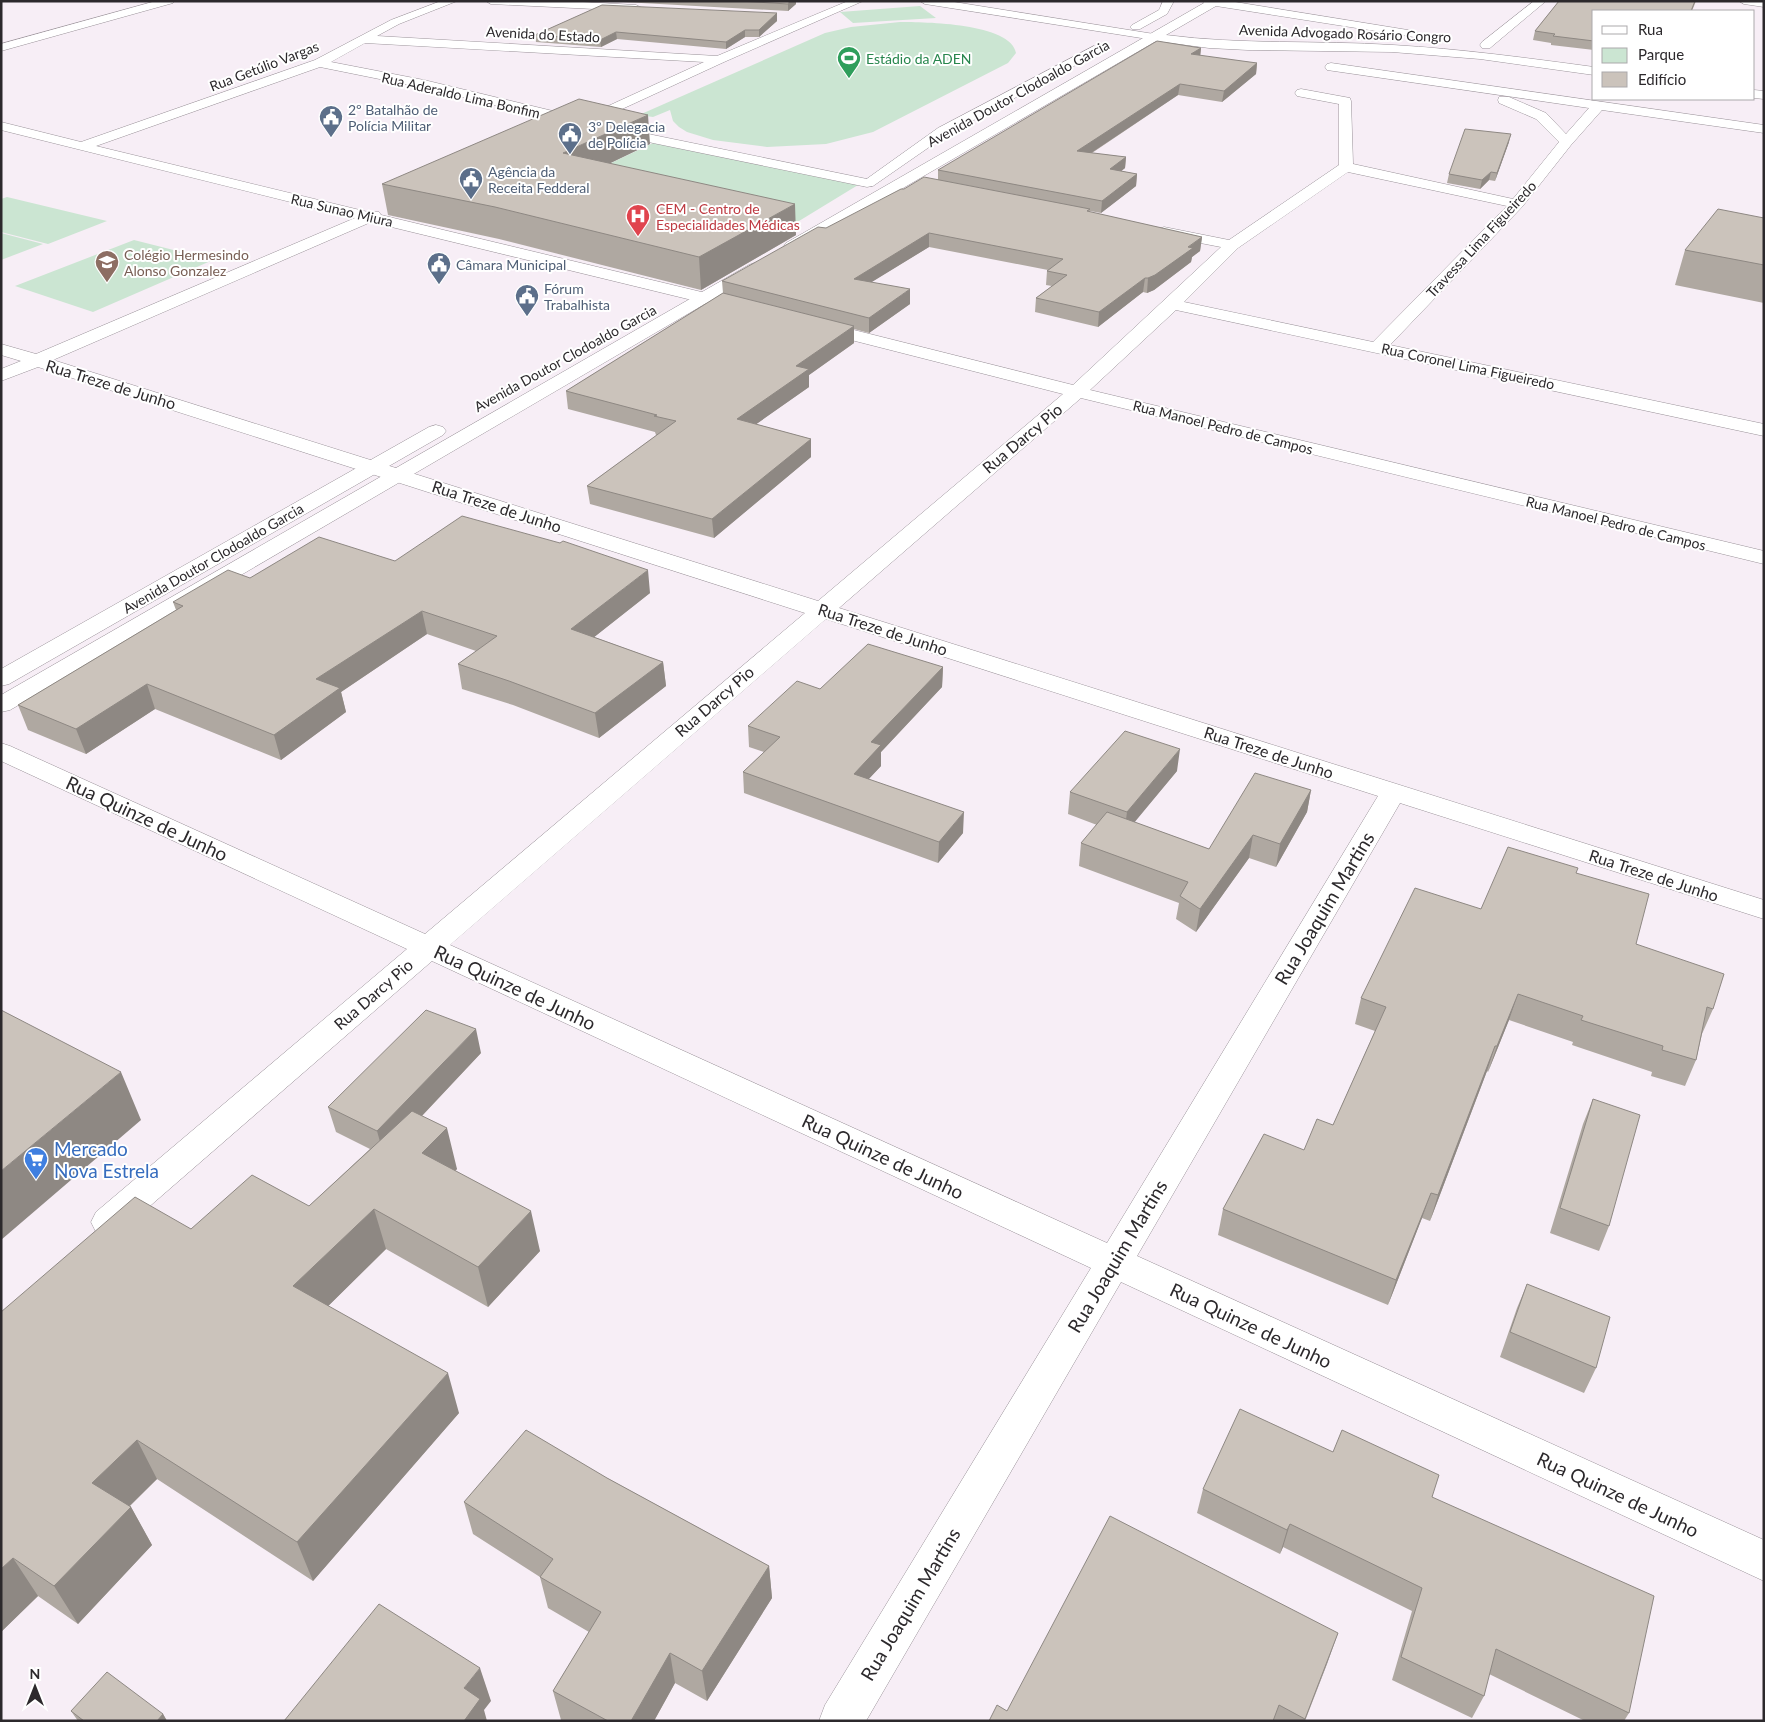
<svg xmlns="http://www.w3.org/2000/svg" width="1765" height="1722" font-family="Lato,sans-serif">
<style>
.green{fill:#cbe5d2}
.lines{fill:none;stroke-linecap:round;stroke-linejoin:round}
.minor-casing{stroke:#9a9299;stroke-width:1}
.major-casing{stroke:#9a9299;stroke-width:1}
.minor{fill:#fff;fill-rule:evenodd}
.major{fill:#fff;fill-rule:evenodd}
.wall{fill:#afa8a1}
.shaded-wall{fill:#8e8883}
.building{fill:#cbc3bb;stroke:#8e8883}
.labels{text-anchor:middle;dominant-baseline:central;stroke-width:4;stroke-linejoin:round;paint-order:stroke}
.far-street-label{font-size:14px;fill:#2c292c;stroke:#fff}
.far-leisure-label{font-size:14px;fill:#27864d;stroke:#fff;text-anchor:start}
.far-service-label{font-size:14px;fill:#4e5e75;stroke:#fff;text-anchor:start}
.far-health-label{font-size:14px;fill:#be3a42;stroke:#fff;text-anchor:start}
.far-education-label{font-size:14px;fill:#785e54;stroke:#fff;text-anchor:start}
.street-label{font-size:16px;fill:#2c292c;stroke:#fff}
.near-street-label{font-size:19px;fill:#2c292c;stroke:#fff}
.near-shop-label{font-size:19px;fill:#366cbe;stroke:#fff;text-anchor:start}
</style>
<rect width="100%" height="100%" fill="#f7eef6"/>
<path class="green" d="M920,6l16,12 -83,5 -13,-11z
M900,22c24,0 111,1 116,31l-8,10 -135,69 -47,12 -59,3 -54,-7 -26,-8 -8,-5 -6,-6 -3,-11 -17,7 -14,-2 186,-82 26,-6z
M653,143l205,42 -77,47 -214,-48z
M7,197l100,24 -59,23 -47,-12v-33z
M1,233l42,11 -42,16z
M134,240l79,20 -120,52 -78,-26z"/>
<g class="lines">
<g class="minor-casing">
<path id="minor" d="M156,1h18l-1,2 -172,48v-7z
M441,1h16l-58,23 -22,12 340,20 131,-55h15l-139,61 -128,59 57,14 214,44 5,1 2,3 -2,3 -5,1 -214,-44 -229,-55 -104,-21 -224,79 272,66h11l2,3 358,86 2,4 -2,4 -6,1 -362,-88 -318,138 765,241 245,-207 -251,-64 -3,-4 3,-4 6,-1 255,64 148,-138 -62,-12 -3,-3 3,-3 5,-2 65,13 110,-75v-61l-42,-8 -2,-3 2,-3 4,-1 49,9 1,3 2,63 160,35 46,-57 -23,-23 -37,-16 -1,-3 1,-3h10l37,16 20,21 23,-26 -262,-38 -2,-3 2,-3 4,-1 433,62v8l-162,-23 -31,35 -49,62 -132,138 374,79v12l-588,-126 -86,80 674,161v13l-683,-166 -242,210 925,292v19l-364,-116 -263,453 627,284v41l-643,-299 -255,439h-47l6,-16 266,-437 -659,-307 -312,271 -12,4 -12,-4 -5,-10 5,-10 311,-263 -406,-188v-18l9,3 415,188 380,-321 -767,-246 -37,14v-12l20,-8 -20,-6v-11l35,10 319,-136 -354,-88v-8l80,20 234,-82 76,-40zM365,43l339,19 -122,56 -158,-38 -93,-18zM1348,172l159,34 -134,136 -189,-40 54,-54zM826,619l552,177 -271,447 -657,-298z
M486,1h79l71,4 6,3 -6,3 -145,-7z
M920,1h28l206,33 6,3 -6,3 -229,-36z
M1534,1h12l-56,47h-8l-2,-3 2,-3z
M1739,1h25v6l-20,-3z"/>
</g>
<g class="major-casing">
<path id="major" d="M1163,1h11l-7,13 -27,15h-8l-2,-2 2,-2 27,-15z
M1202,1h27l185,30 6,3 -6,3 -198,-31 -50,29c76,10 151,5 227,10 68,4 134,13 201,22v8l-114,-16 -88,-7 -144,-2 -39,-2 -53,-7 -358,208h-12l-2,-3 2,-3 418,-240z
M1094,46l6,4 -2,3 -150,81 -75,52h-10l-2,-3 77,-55z
M1754,90l10,1v8l-10,-1z
M755,263l6,2 2,3 -2,3 -751,439 -9,2v-17l748,-430z
M436,425l7,2 3,4 -3,4 -434,249 -8,2v-17l428,-242z"/>
</g>
<use href="#minor" class="minor"/>
<use href="#major" class="major"/>
</g>
<path class="wall" d="M605,1h191v3l-8,7z
M1559,1h137l-4,10h-98v39l-43,-5v-2l-18,-3 2,-9z
M777,13v8l-18,16h-14l-19,12 -109,-10 -16,8 -65,-5 -1,-7z
M1201,48l-1,8 57,7 -1,11 -34,28 -44,-7 -86,58 34,4 -1,11 -4,3 16,3 -1,12 -35,27 -11,-2v1l112,25 -2,14 -8,6 -1,5 -37,28 -7,3 -4,-1 -45,35 -63,-15 1,-14 16,-12 -6,-1 1,-14 1,-1 -119,-23 -58,35 39,22 -41,29 -15,-4v14l-45,32v12l-53,37 55,15v18l-97,81 -124,-34 -3,-18 70,-51h-1l-1,-3 -87,-23 -2,-18 157,-98 -1,-12 182,-92 34,-9v-10z
M1509,142l-14,39 -6,-1 -9,9 -33,-6 2,-9z
M650,144l-40,19 186,72 -95,55 -202,-51 -111,-24 -6,-31z
M1764,218v85l-89,-18 10,-35z
M395,561l255,32 -56,44 69,25 3,24 -67,52 -86,-33 -51,-16 -4,-25 18,-13 -49,-17 -86,58 5,20 -65,48 -126,-51 -69,45 -58,-24 -10,-25 158,-95 -3,-8 77,-24z
M943,667l-1,20 -61,65v14l-13,13 95,54 -25,30 -194,-70 -1,-21 21,-20 -15,-5 -1,-21 72,-37z
M1177,771l-43,51 75,27 102,-59 -4,22 -31,55 -27,-9 -53,74 -20,-13 3,-16 -100,-37 2,-23 16,-18 -29,-11 2,-22z
M1576,873l60,71 77,65 -11,25 -6,26 -11,26 -34,-10 1,-4 -80,-27 1,-3 -64,-22 -21,52 -1,-1 -57,150 -8,-3 -34,87 -170,-70 5,-26 81,-59 29,-25 42,-94 -20,-7 6,-26 120,-89z
M481,1053l-59,63 35,53 -2,2 85,80 -52,56 -102,-58 -58,57 131,107 -146,168 -156,-102 -27,27 1,1 21,38 -74,79 -40,-28 -37,36v-320l308,-106 61,-57 -34,-17 -8,-25z
M1593,1099l16,127 -10,25 -49,-18 33,-109z
M1527,1284l69,84 -12,25 -84,-36 17,-49z
M607,1478l162,88 3,32 -65,103 -32,-18 -21,38 -93,-1 -8,-29 36,-59 -41,-24 -8,-31 -67,-43 -9,-32z
M1203,1489l229,8 197,216 -5,8h-39l-96,-47 -5,22 -12,22 -80,-38 20,-69 -129,-64 -3,7 -83,-41z
M1338,1633l-33,88h-316l18,-10z
M71,1711l92,3 4,7h-89z"/>
<path class="shaded-wall" d="M790,1h6v3l-8,7v-7z
M777,13v8l-18,16v-7z
M745,30v7l-19,12v-7z
M616,32l1,7 -16,8 -1,-7z
M1201,48l-1,10 -9,-4z
M1257,63l-1,11 -34,28 2,-11z
M1180,84l-2,11 -102,68 1,-12z
M648,115l2,29 -83,40 -4,-31z
M1511,134l-2,8 -14,39 2,-8z
M1126,157l-1,11 -16,13 1,-12z
M1491,172l-2,8 -9,9 2,-9z
M1137,174l-1,12 -35,27 1,-12z
M795,204l1,31 -95,55 -2,-33z
M929,233v14l-75,46v-14z
M1202,237l-2,14 -8,6 -1,5 -37,28 -7,3 1,-15z
M1145,278l-2,14 -45,35 1,-15z
M910,289v15l-41,29v-15z
M854,326v17l-45,32v12l-71,50 -1,-18 59,-53z
M811,439v18l-97,81 -2,-19z
M648,570l2,23 -76,60 -3,-24z
M422,611l5,23 -86,58 5,20 -65,48 -7,-25 42,-56z
M663,662l3,24 -67,52 -4,-25z
M943,667l-1,20 -61,65v14l-27,29v-21l17,-32z
M147,684l8,25 -69,45 -10,-25z
M1180,749l-3,22 -53,64 3,-23z
M1311,790l-4,22 -31,55 4,-23z
M964,812l-1,21 -25,30 1,-21z
M1253,835l-4,23 -53,74 4,-23z
M1518,994l-9,26 -21,52 9,-26z
M476,1029l5,24 -97,103 -7,-25z
M1495,1046l-8,25 -57,150 8,-26z
M121,1072l20,48 -140,120v-69z
M447,1128l10,41 -24,24 -11,-40z
M1431,1193l-9,25 -34,87 8,-25z
M374,1209l12,40 -78,77 -15,-40z
M531,1211l9,40 -52,56 -10,-40z
M448,1373l11,40 -146,168 -16,-39z
M137,1440l20,39 -43,42 -22,-38z
M131,1507l21,38 -74,79 -24,-38z
M1290,1524l-7,23 -3,7 7,-24z
M13,1558l25,38 -37,36v-63z
M769,1566l3,32 -65,103 -5,-30z
M1338,1633l-11,31 -22,57z
M670,1653l5,30 -21,38h-23z
M480,1668l11,33 -7,9 3,11h-23v-33z
M163,1714l4,7h-10z"/>
<path class="building" d="M739,1h51l-2,3z
M1559,1h136l-4,10h-97v30l-41,-5 2,-2 -20,-3z
M602,5l175,8 -18,17h-14l-19,12 -110,-10 -16,8 -65,-5z
M1157,41l44,7 -10,6 66,9 -33,28 -44,-7 -103,67 49,6 -16,12 27,5 -35,27 -164,-31z
M579,99l69,16 -85,38 232,51 -96,53 -204,-50 -113,-23z
M1465,129l46,5 -14,39 -6,-1 -9,8 -33,-6z
M924,177l166,32 -3,2 115,26 -14,10 5,1 -38,27 -7,3h-3l-46,34 -63,-14 31,-23 -20,-4 16,-12 -134,-26 -75,46 56,10 -41,29 -147,-37 96,-54 8,1 75,-39h3z
M1718,209l46,9v47l-79,-15z
M723,293l131,33 -58,40 13,3 -72,50 74,20 -99,80 -125,-33 89,-65 -22,-5 3,-1 -91,-24z
M462,516l98,27 3,-2 85,29 -77,59 92,33 -68,51 -86,-32 -51,-17 39,-28 -75,-25 -106,68 24,9 -66,47 -127,-51 -71,45 -58,-24 165,-99 -10,-4 55,-32 22,8 69,-41 76,24z
M868,644l75,23 -72,75 10,3 -27,29 110,38 -25,30 -196,-70 37,-35 -32,-11 49,-45 23,8z
M1125,731l55,18 -53,63 -57,-20z
M1255,773l56,17 -31,54 -27,-9 -53,74 -20,-13 8,-14 -107,-39 26,-31 102,37z
M1508,847l70,21 -2,5 73,21 -13,50 88,30 -11,35 -6,-2 -11,53 -34,-10 1,-4 -82,-26 2,-4 -65,-22 -21,52h-2l-57,149 -7,-2 -35,87 -173,-71 41,-75 40,16 13,-31 16,6 53,-118 -25,-9 54,-110 66,21z
M1,1010l120,62 -120,99z
M426,1010l50,19 -99,102 -49,-24z
M1593,1099l47,16 -31,111 -49,-18z
M412,1111l35,17 -25,25 109,58 -53,56 -104,-58 -81,77 155,87 -151,169 -160,-102 -45,43 39,24 -77,79 -41,-28 -12,11v-257l134,-115 56,32 61,-54 57,31z
M1527,1284l83,33 -14,51 -86,-36z
M1240,1409l93,43 9,-22 97,45 -7,22 222,99 -25,117 -133,-64 -12,47 -83,-39 21,-69 -132,-64 -3,6 -84,-41z
M526,1430l81,48 162,88 -67,105 -32,-18 -39,68h-23l-55,-30 48,-79 -61,-35 13,-18 -89,-57z
M1110,1516l228,117 -33,86 -26,-14 -6,16h-284l8,-16 10,6z
M379,1604l101,64 -16,20 16,11 -16,22h-180z
M107,1672l56,42 -6,7h-73l-13,-10z"/>
<defs>
<g id="stadium-pin" transform="scale(1.25)"><path d="M0 17L-7.5 6A9.5 9.5 0 1 1 7.5 6Z" fill="#2e9e5b" stroke="#fff"/><path d="M0-5a6.5 5 0 1 0 0 10a6.5 5 0 1 0 0-10ZM-3.5-1.8h7v3.6h-7Z" fill="#fff"/></g>
<g id="civic-pin" transform="scale(1.25)"><path d="M0 17L-7.5 6A9.5 9.5 0 1 1 7.5 6Z" fill="#5c6f8a" stroke="#fff"/><path d="M-.6-6.5H3V-4.5H.6V-3L4-1V1h2V6H-6V1h2V-1L-.6-3ZM-1.2 2.5V6h2.4V2.5Z" fill="#fff"/></g>
<g id="hospital-pin" transform="scale(1.25)"><path d="M0 17L-7.5 6A9.5 9.5 0 1 1 7.5 6Z" fill="#e0444e" stroke="#fff"/><path d="M-5-5h3v3.5h4V-5h3V5h-3V1.5h-4V5h-3Z" fill="#fff"/></g>
<g id="school-pin" transform="scale(1.25)"><path d="M0 17L-7.5 6A9.5 9.5 0 1 1 7.5 6Z" fill="#8d6e63" stroke="#fff"/><path d="M0-5L7-2L0 1L-7-2ZM-4 1L0 2.5L4 1V4Q0 6-4 4Z" fill="#fff"/></g>
<g id="supermarket-pin" transform="scale(1.25)"><path d="M0 17L-7.5 6A9.5 9.5 0 1 1 7.5 6Z" fill="#3f7fe0" stroke="#fff"/><path d="M-6-5.5h2.5l.6 2H6L4.5 2H-2.5L-4.4-4H-6ZM-1.5 3.2a1.3 1.3 0 1 0 .1 0ZM3 3.2a1.3 1.3 0 1 0 .1 0Z" fill="#fff"/></g>
</defs>
<g fill-rule="evenodd">
<use href="#stadium-pin" x="849" y="58"/>
<use href="#civic-pin" x="331" y="117"/>
<use href="#civic-pin" x="570" y="134"/>
<use href="#civic-pin" x="471" y="179"/>
<use href="#hospital-pin" x="638" y="216"/>
<use href="#school-pin" x="107" y="262"/>
<use href="#civic-pin" x="439" y="264"/>
<use href="#civic-pin" x="527" y="296"/>
<use href="#supermarket-pin" x="36" y="1159"/>
</g>
<g class="labels">
<g class="far-street-label">
<text transform="translate(1345 33) rotate(2)">Avenida Advogado Rosário Congro</text>
<text transform="translate(543 34) rotate(3)">Avenida do Estado</text>
<text transform="translate(264 66) rotate(-21)">Rua Getúlio Vargas</text>
<text transform="translate(1018 93) rotate(-29)">Avenida Doutor Clodoaldo Garcia</text>
<text transform="translate(461 95) rotate(13)">Rua Aderaldo Lima Bonfim</text>
<text transform="translate(342 210) rotate(13)">Rua Sunao Miura</text>
<text transform="translate(1481 239) rotate(-47)">Travessa Lima Figueiredo</text>
<text transform="translate(565 358) rotate(-29)">Avenida Doutor Clodoaldo Garcia</text>
<text transform="translate(1468 366) rotate(12)">Rua Coronel Lima Figueiredo</text>
<text transform="translate(1223 427) rotate(14)">Rua Manoel Pedro de Campos</text>
<text transform="translate(1616 523) rotate(14)">Rua Manoel Pedro de Campos</text>
<text transform="translate(213 558) rotate(-30)">Avenida Doutor Clodoaldo Garcia</text>
</g>
<g class="far-leisure-label">
<text x="866" y="58">Estádio da ADEN</text>
</g>
<g class="far-service-label">
<text x="348" y="109">2º Batalhão de<tspan x="348" dy="16">Polícia Militar</tspan></text>
<text x="588" y="126">3º Delegacia<tspan x="588" dy="16">de Polícia</tspan></text>
<text x="488" y="171">Agência da<tspan x="488" dy="16">Receita Fedderal</tspan></text>
<text x="456" y="264">Câmara Municipal</text>
<text x="544" y="288">Fórum<tspan x="544" dy="16">Trabalhista</tspan></text>
</g>
<g class="far-health-label">
<text x="656" y="208">CEM - Centro de<tspan x="656" dy="16">Especialidades Médicas</tspan></text>
</g>
<g class="far-education-label">
<text x="124" y="254">Colégio Hermesindo<tspan x="124" dy="16">Alonso Gonzalez</tspan></text>
</g>
<g class="street-label">
<text transform="translate(111 384) rotate(17)">Rua Treze de Junho</text>
<text transform="translate(1022 438) rotate(-40)">Rua Darcy Pio</text>
<text transform="translate(497 506) rotate(18)">Rua Treze de Junho</text>
<text transform="translate(883 629) rotate(18)">Rua Treze de Junho</text>
<text transform="translate(714 701) rotate(-41)">Rua Darcy Pio</text>
<text transform="translate(1269 752) rotate(18)">Rua Treze de Junho</text>
<text transform="translate(1654 875) rotate(18)">Rua Treze de Junho</text>
<text transform="translate(373 994) rotate(-41)">Rua Darcy Pio</text>
</g>
<g class="near-street-label">
<text transform="translate(147 818) rotate(25)">Rua Quinze de Junho</text>
<text transform="translate(1324 908) rotate(-59)">Rua Joaquim Martins</text>
<text transform="translate(515 987) rotate(25)">Rua Quinze de Junho</text>
<text transform="translate(883 1156) rotate(25)">Rua Quinze de Junho</text>
<text transform="translate(1117 1256) rotate(-59)">Rua Joaquim Martins</text>
<text transform="translate(1251 1325) rotate(25)">Rua Quinze de Junho</text>
<text transform="translate(1618 1494) rotate(25)">Rua Quinze de Junho</text>
<text transform="translate(910 1604) rotate(-59)">Rua Joaquim Martins</text>
</g>
<g class="near-shop-label">
<text x="54" y="1148">Mercado<tspan x="54" dy="22">Nova Estrela</tspan></text>
</g>
</g>
<rect width="1765" height="1722" fill="none" stroke="#2c292c" stroke-width="5"/>
<rect x="1592" y="10" width="162" height="90" fill="#ffffff" stroke="#aba9ab"/>
<rect x="1602" y="26" width="25" height="8" fill="#ffffff" stroke="#aba9ab"/>
<text x="1638" y="35" font-size="15" fill="#2c292c">Rua</text>
<rect x="1602" y="48" width="25" height="15" fill="#cbe5d2" stroke="#aba9ab"/>
<text x="1638" y="60" font-size="15" fill="#2c292c">Parque</text>
<rect x="1602" y="72" width="25" height="15" fill="#cbc3bb" stroke="#aba9ab"/>
<text x="1638" y="85" font-size="15" fill="#2c292c">Edifício</text>
<g transform="translate(35 1687)" stroke="#ffffff" stroke-width="4" paint-order="stroke">
<path d="M0-4L9 19L0 12L-9 19Z" fill="#2c292c"/>
<text y="-8" font-size="14" font-weight="bold" text-anchor="middle" fill="#2c292c">N</text>
</g>
</svg>
